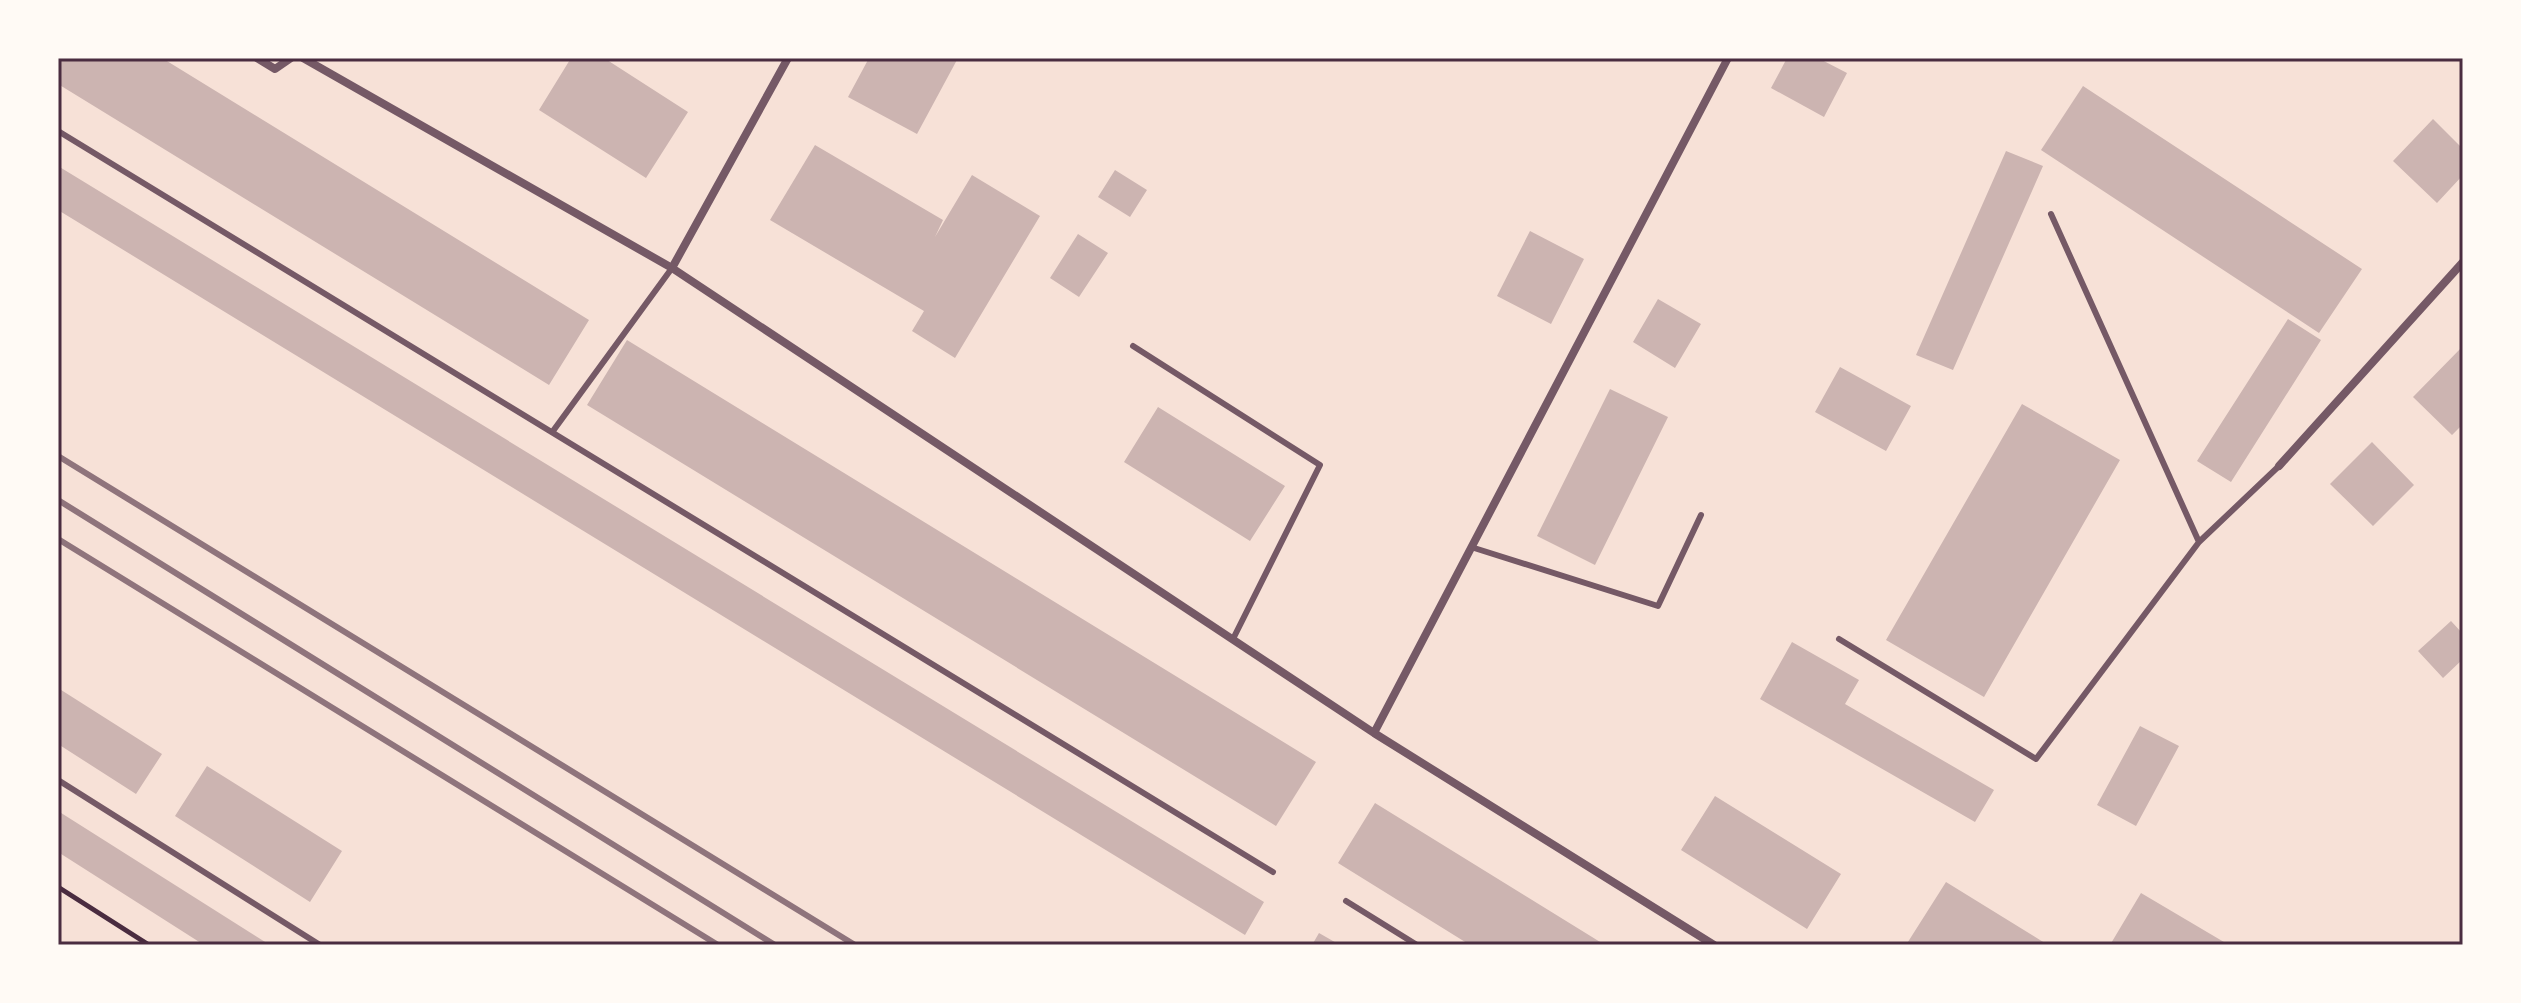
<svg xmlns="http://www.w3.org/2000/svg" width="2521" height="1003" font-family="Roboto,sans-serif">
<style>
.building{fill:#ccb4b1}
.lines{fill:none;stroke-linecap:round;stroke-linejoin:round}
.path{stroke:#4a2c40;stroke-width:5}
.service{stroke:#755966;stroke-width:6}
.minor{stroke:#755966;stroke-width:8}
.rail{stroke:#8f747c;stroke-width:6}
.neatline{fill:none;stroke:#4a2c40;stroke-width:3}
</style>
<rect width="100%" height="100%" fill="#f7e1d7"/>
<path class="building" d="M58,58h104l427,262 -40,65 -491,-301z
M571,58h33l84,54 -42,66 -107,-68z
M869,58h89l-41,76 -69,-37z
M1787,58h31l29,15 -23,44 -53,-29z
M2083,86l279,183 -43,64 -278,-183z
M2433,119l30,30v26l-26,28 -44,-42z
M815,145l128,75 -8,17 37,-62 68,41 -85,142 -43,-27 12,-20 -154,-91z
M2006,151l37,15 -90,204 -37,-15z
M58,166l1206,736 -19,33 -1187,-725z
M1115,170l32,20 -17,27 -32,-20z
M1530,231l54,28 -33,65 -54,-28z
M1078,234l30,19 -29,44 -29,-19z
M1658,299l43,25 -26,44 -42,-26z
M2288,319l33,21 -90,142 -34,-21z
M627,340l689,422 -40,64 -689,-421z
M2463,346v78l-11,11 -39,-38z
M1840,367l71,39 -25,45 -71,-39z
M1610,389l58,28 -73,148 -58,-29z
M2022,404l98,56 -136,237 -98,-57z
M1158,407l127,79 -35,55 -126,-79z
M2372,442l42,43 -41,41 -43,-42z
M2451,621l12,13v25l-20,19 -25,-27z
M1792,642l67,38 -14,24 149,86 -19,32 -215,-123z
M58,688l104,66 -26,40 -78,-50z
M2140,726l39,20 -43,80 -39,-21z
M207,766l135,85 -32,51 -135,-86z
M1715,796l126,78 -34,55 -126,-79z
M1375,803l230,142h-135l-132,-82z
M58,811l212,134h-66l-146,-93z
M1946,882l102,63h-142z
M2141,893l88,52h-119z
M1319,933l21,12h-28z"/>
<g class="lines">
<path class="path" d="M58,887l91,58"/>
<path class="service" d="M58,131l1215,741
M2051,214l148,328
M1133,346l187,119 -87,174
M553,431l119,-163
M1471,547l187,59 43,-91
M1839,639l197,120 163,-217 80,-76
M58,780l262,165
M1346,901l71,44"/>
<path class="minor" d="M257,58l18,11 16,-11
M303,58l369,210 702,465 340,212
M672,268l116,-210
M2279,466l184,-204
M1374,733l354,-675"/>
<path class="rail" d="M58,456l797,489
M58,500l717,445
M58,539l660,406"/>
</g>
<rect width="2521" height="1003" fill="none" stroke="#fffaf5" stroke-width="120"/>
<rect x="60" y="60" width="2401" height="883" class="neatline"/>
</svg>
